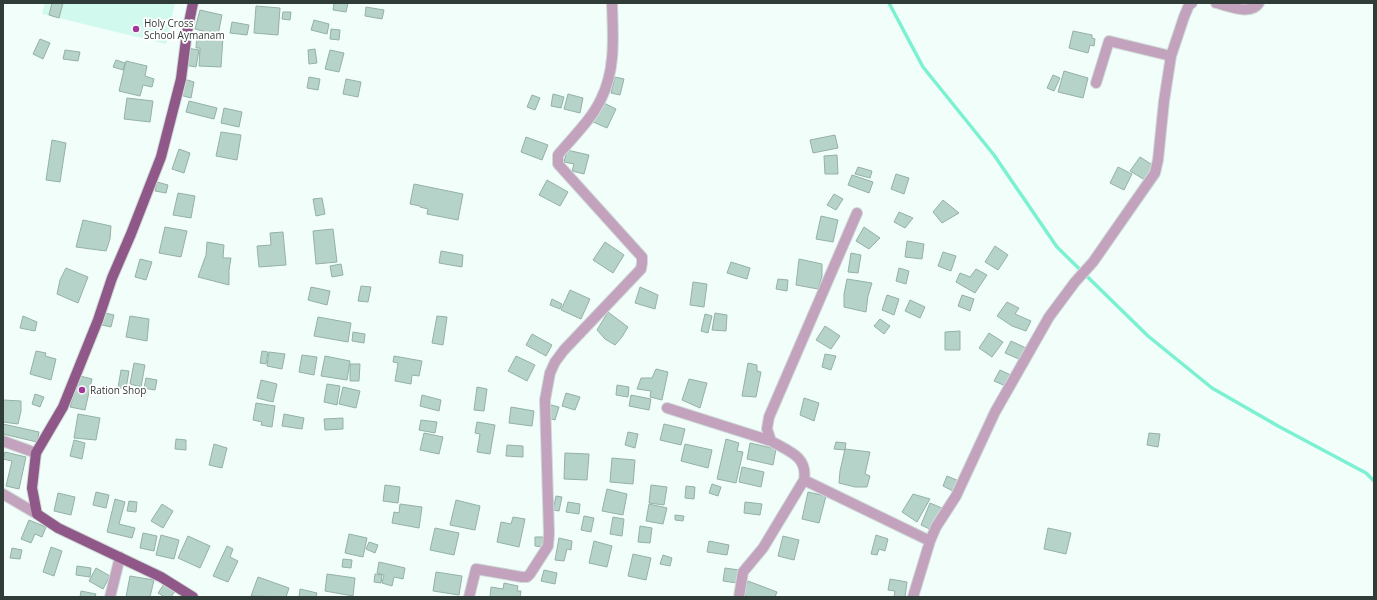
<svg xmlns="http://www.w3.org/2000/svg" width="1377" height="600" font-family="'Open Sans',sans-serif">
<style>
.built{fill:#d2f9ed}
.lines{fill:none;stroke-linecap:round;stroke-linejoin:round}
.stream{stroke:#7cf1d2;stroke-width:3.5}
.building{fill:#b5d3c9;stroke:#94b1a8}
.minor-casing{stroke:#cfdbd7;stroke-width:12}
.major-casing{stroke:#cfdbd7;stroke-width:12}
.minor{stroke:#c2a2bd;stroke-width:10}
.major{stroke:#8f5888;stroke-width:10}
.poi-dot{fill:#a23899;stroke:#fff;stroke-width:1.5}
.labels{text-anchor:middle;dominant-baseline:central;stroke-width:3.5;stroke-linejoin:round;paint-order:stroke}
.poi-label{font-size:10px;fill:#303c38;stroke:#fff;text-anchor:start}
</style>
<rect width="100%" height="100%" fill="#f2fefa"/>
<path class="built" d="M45,3h130l-9,41 -124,-30z"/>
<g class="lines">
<path class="stream" d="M889,3l34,64 71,88 63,92 91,89 64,52 66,38 88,47 8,8"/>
</g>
<path class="building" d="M52,3h11l-4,15 -10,-3z
M334,3h14l-2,9 -13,-2z
M256,6l24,2 -2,27 -24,-2z
M366,7l18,3 -2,9 -17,-3z
M200,10l22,5 -4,20 -23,-6z
M283,12h8l-1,8 -8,-1z
M314,20l15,4 -2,10 -16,-4z
M232,22l17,3 -2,10 -17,-2z
M331,29l9,1 -1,10 -9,-1z
M1073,31l19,4v3l3,1 -1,7 -4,-1 -2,8 -19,-5z
M197,35l26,2 -2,30 -22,-1 1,-18h-4z
M40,39l10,4 -7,16 -10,-5z
M187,48l12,2 -3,17 -12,-2z
M315,49l2,14 -8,1 -1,-14z
M65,50l15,2 -2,9 -15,-2z
M330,50l14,3 -5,19 -14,-3z
M116,60l9,3 -2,7 -10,-3z
M126,61l21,5 -2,10 9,3 -2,8 -9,-2 -3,11 -21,-5z
M1064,71l24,7 -5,20 -25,-6z
M1053,75l7,3 -6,13 -7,-3z
M309,77l11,2 -2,11 -11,-2z
M615,77l9,2 -4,16 -9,-2z
M184,79l10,3 -3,16 -11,-3z
M346,79l15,3 -3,15 -15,-3z
M553,94l11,3 -3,11 -10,-2z
M568,94l15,4 -3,15 -16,-4z
M532,95l8,3 -5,12 -8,-3z
M127,98l26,3 -3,21 -26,-3z
M189,101l28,7 -3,11 -28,-7z
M600,101l16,8 -9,19 -16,-7z
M224,108l18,4 -3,15 -18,-4z
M221,132l20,3 -4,25 -21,-4z
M835,135l3,13 -25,5 -3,-13z
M526,137l22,8 -6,15 -21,-8z
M52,140l14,3 -6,39 -14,-2z
M179,149l11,4 -6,20 -12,-4z
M567,150l22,5 -5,19 -12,-3 2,-7 -10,-2z
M837,155l1,19h-13l-1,-18z
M1140,157l14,9 -9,14 -15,-9z
M858,167l14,4 -2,7 -15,-4z
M1118,167l14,7 -8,16 -14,-7z
M896,174l13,4 -5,16 -13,-5z
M852,175l21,7 -4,11 -21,-8z
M547,180l21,12 -8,14 -21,-11z
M157,182l11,3 -2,8 -11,-2z
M414,184l49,10 -5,26 -31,-6 1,-5 -8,-2v-1l-10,-2z
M178,193l17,3 -4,22 -18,-3z
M834,194l9,5 -7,11 -9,-5z
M322,198l3,16 -9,2 -3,-17z
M943,200l16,13 -17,10 -9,-11z
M899,212l14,6 -8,10 -11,-6z
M821,216l17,4 -5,22 -17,-3z
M83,220l28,6 -1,13 -4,12 -30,-4z
M165,227l22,4 -6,26 -22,-4z
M864,227l16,11 -11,11 -13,-8z
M333,229l4,33 -21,2 -3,-33z
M283,232l3,33 -27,2 -2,-21 14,-1 -1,-12z
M907,241l17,3 -2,15 -17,-2z
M207,242l17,3 -1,13h8l-2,12v15l-31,-8 8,-22z
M605,242l19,13 -11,18 -20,-13z
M995,246l13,9 -10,15 -13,-8z
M441,251l22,4 -1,12 -23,-4z
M943,252l13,4 -5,15 -13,-5z
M851,253l10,2 -3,18 -10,-1z
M140,259l12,3 -6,18 -11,-3z
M799,259l23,5v12l-4,13 -22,-4z
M731,262l19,6 -3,11 -20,-6z
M341,264l2,11 -11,2 -2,-11z
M66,268l22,9 -10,26 -21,-9 3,-14z
M899,268l10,3 -3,13 -10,-3z
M976,269l11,6 -12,18 -19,-11 4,-9 10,4z
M778,279l10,1 -1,11 -11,-2z
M847,279l25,4 -4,13 -2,16 -22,-5v-13z
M693,282l14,2 -3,23 -14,-2z
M361,286l10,1 -3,15 -10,-1z
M311,287l19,4 -3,14 -19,-5z
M640,287l18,8 -3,14 -20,-6z
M570,290l20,9 -9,20 -20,-9z
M887,295l12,4 -5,16 -12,-5z
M962,295l12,4 -4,12 -12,-5z
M552,299l10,5 -2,5 -10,-4z
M910,300l15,7 -5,11 -15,-7z
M1007,302l12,6 -4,6 16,7 -5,10 -14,-5 -15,-10z
M608,312l20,15 -6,10 -7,8 -10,-6 -8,-9z
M105,313l9,2 -3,12 -9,-2z
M715,313l12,2 -1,16 -14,-1z
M705,314l7,2 -4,17 -7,-2z
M23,316l14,6 -2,9 -15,-3z
M130,316l19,3 -2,22 -21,-4z
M437,316l10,1 -4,28 -11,-2z
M318,317l33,6 -3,19 -34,-6z
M880,319l10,7 -6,8 -10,-8z
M825,326l15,10 -9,13 -15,-9z
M960,331v19h-15v-18z
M353,332l12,2 -1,9 -12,-2z
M989,333l14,9 -11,15 -13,-9z
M532,334l20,11 -6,11 -20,-11z
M1011,341l15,7 -5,12 -16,-7z
M36,351l10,2 -1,3 11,3 -5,21 -21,-6z
M262,351l6,1 -2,12 -6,-1z
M269,352l16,2 -3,15 -15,-3z
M825,354l11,2 -5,14 -9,-3z
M302,355l15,2 -3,18 -15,-3z
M325,356l25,5 -3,19 -26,-4z
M394,356l28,5 -3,15 -7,-1 -1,9 -16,-3 3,-18 -5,-1z
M516,356l19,9 -8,16 -19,-10z
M134,363l11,2 -4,22 -11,-3z
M748,363l9,2v6l4,1 -5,25 -14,-1z
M350,364h10l-1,17h-9z
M656,369l12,3 -6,28 -12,-3 1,-6 -14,-2 4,-11h11z
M121,370l8,1 -3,18 -8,-1z
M1000,370l13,6 -5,11 -14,-6z
M80,376l12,3 -7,31 -15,-3z
M146,378l11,2 -2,10 -11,-2z
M689,379l18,4 -7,25 -18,-8z
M261,380l16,4 -4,18 -16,-4z
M327,384l13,2 -3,19 -13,-3z
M617,385l12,2 -1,10 -12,-2z
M343,387l17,4 -4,17 -17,-4z
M477,387l10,2 -3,22 -10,-1z
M566,393l14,4 -5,13 -13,-4z
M35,394l9,3 -4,10 -8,-3z
M422,395l19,5 -2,11 -19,-5z
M631,395l20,4 -2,11 -20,-4z
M804,398l15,5 -5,18 -14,-6z
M3,400l18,1v10l-3,13 -15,-2z
M256,403l19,3 -3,21 -11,-2 1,-3 -9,-2z
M551,405l8,2 -4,13 -7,-2z
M511,407l23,4 -2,15 -23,-3z
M78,414l22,4 -4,22 -22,-2z
M284,414l20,4 -2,11 -20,-3z
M343,418v11l-18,1 -1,-11z
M421,420l16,2 -2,11 -16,-3z
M477,422l18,3 -5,29 -13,-2 3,-18 -5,-1z
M3,424l36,8 -2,10 -34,-8z
M664,424l21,5 -4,16 -21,-5z
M628,432l10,2 -3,14 -10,-3z
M424,433l19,4 -4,17 -19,-4z
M1149,433l11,1 -2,13 -11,-2z
M176,439l10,1v10l-11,-1z
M726,439l13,4 -2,8 6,1 -7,31 -19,-4z
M74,440l11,3 -3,16 -12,-3z
M836,442l10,1 -1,7 -11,-1z
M750,443l26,6 -3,16 -26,-6z
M214,444l13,4 -5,20 -13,-3z
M685,444l27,6 -4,18 -27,-7z
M507,445l16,1v11l-17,-1z
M845,449l25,3 -5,22 5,2 -3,11h-12l-16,-4 1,-12z
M5,452l21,5 -7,32 -13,-3 6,-25 -9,-2z
M565,453l24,1 -2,26 -23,-1z
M612,458l23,2 -2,24 -23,-2z
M742,467l22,5 -3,15 -22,-5z
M947,476l12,5 -4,11 -12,-6z
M712,484l9,3 -3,9 -9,-3z
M385,485l15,2 -2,16 -15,-2z
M651,485l16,2 -3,18 -15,-2z
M686,486l9,1 -1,12 -9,-1z
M607,489l20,5 -4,21 -21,-4z
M96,492l13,3 -3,13 -13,-3z
M808,492l18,4 -7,27 -17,-4z
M58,493l17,4 -4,18 -17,-4z
M913,494l17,5 -13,23 -15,-10z
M556,496l6,1 -3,14 -6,-1z
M115,499l10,3 -6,22 16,4 -3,10 -25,-6z
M456,500l24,6 -5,24 -25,-5z
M129,501l8,1 -1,10 -9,-1z
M568,502l12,2 -1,10 -13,-2z
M745,502l17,2 -2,11 -16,-2z
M930,503l14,6 -10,22 -13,-6z
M162,504l11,7 -10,17 -12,-7z
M400,504l22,3 -3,21 -27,-5 2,-11 5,1z
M649,504l18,4 -4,16 -17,-3z
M675,515l9,1 -1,5 -8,-1z
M584,516l10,2 -3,14 -10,-2z
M513,517l12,2 -6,28 -22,-5 4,-20 10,2z
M613,517l11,2 -2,17 -12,-2z
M29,520l17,7 -4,10 -7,-3 -4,9 -10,-4z
M640,526l12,2 -2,15 -12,-1z
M435,528l24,5 -5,22 -24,-5z
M1048,528l23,5 -5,21 -22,-5z
M143,533l14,3 -3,15 -14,-3z
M349,534l18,4 -4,19 -18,-4z
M161,535l18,5 -5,19 -18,-4z
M876,535l12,4 -3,12 -6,-2 -2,6 -6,-1z
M188,536l22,10 -10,22 -22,-10z
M783,536l16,4 -5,20 -16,-4z
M535,537h8v10l-8,-1z
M559,538l13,3 -1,9 -4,-1 -3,12 -9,-1z
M594,541l18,5 -5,21 -18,-4z
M709,541l20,4 -2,10 -20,-3z
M369,542l9,3 -3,8 -9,-4z
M227,546l6,3 -3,8 8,4 -10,21 -15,-6z
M51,547l11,4 -8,25 -11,-4z
M12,548l10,2 -2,9 -10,-1z
M633,554l18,4 -5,22 -18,-4z
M663,555l9,3 -2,8 -10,-2z
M343,559l9,1 -1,8 -9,-1z
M379,562l26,6 -2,11 -9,-2 -2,9 -10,-3 2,-8 -7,-2z
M77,566l14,2 -1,9 -14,-2z
M96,568l14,8 -7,13 -14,-8z
M725,568l14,2 -2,13 -14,-2z
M544,570l13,3 -2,11 -14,-3z
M436,572l26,4 -3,19 -26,-4z
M327,574l28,4 -2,18 -28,-5z
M375,574l7,1 -1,8 -7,-1z
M130,576l24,4 -4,17h-24z
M258,577l31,11 -3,9 -35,-1z
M890,579l17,3 -2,15h-11l1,-6 -7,-1z
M748,581l29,11 -2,5h-26l-6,-2z
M504,583l14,3 -1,5h4l-1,6h-30l1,-10 12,2z
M164,584l11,7 -4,6h-6l-7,-4z
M300,589l17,4 -1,4h-17z
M81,591l15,3 -1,3h-15z"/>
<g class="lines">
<g class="minor-casing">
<path id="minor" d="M1216,3c13,3 35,13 43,0
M1096,83l13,-42 62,15
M667,408l104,33
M3,441l33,12
M804,480l126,61
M3,494l34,20
M110,597l10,-40
M469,597l7,-28 46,8h5l3,-3 18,-28 1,-12 -4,-134 5,-27 5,-11 9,-12 77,-81 1,-6v-6l-84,-93v-9c14,-17 34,-36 43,-56 15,-30 12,-63 11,-96
M739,597l4,-25 20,-24 41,-68c4,-24 -16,-29 -33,-39l-4,-12 2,-12 88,-204
M913,597l17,-56 6,-14 20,-31 39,-84 54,-95 26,-35 18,-20 62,-89 3,-13 6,-59 7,-45 13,-39 5,-12 3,-2"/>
</g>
<g class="major-casing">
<path id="major" d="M193,597l-32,-20 -103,-49 -21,-14 -5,-26 4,-35 27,-46 35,-87 14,-42 19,-44 30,-77 20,-78 6,-47 6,-29"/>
</g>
<use href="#minor" class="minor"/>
<use href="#major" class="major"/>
</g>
<g class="poi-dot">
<circle cx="136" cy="29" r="4"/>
<circle cx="82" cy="390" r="4"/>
</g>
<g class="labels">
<g class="poi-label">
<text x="144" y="23">Holy Cross<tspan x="144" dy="12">School Aymanam</tspan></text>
<text x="90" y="390">Ration Shop</text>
</g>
</g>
<rect width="1377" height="600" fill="none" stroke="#303c38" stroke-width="8"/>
</svg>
